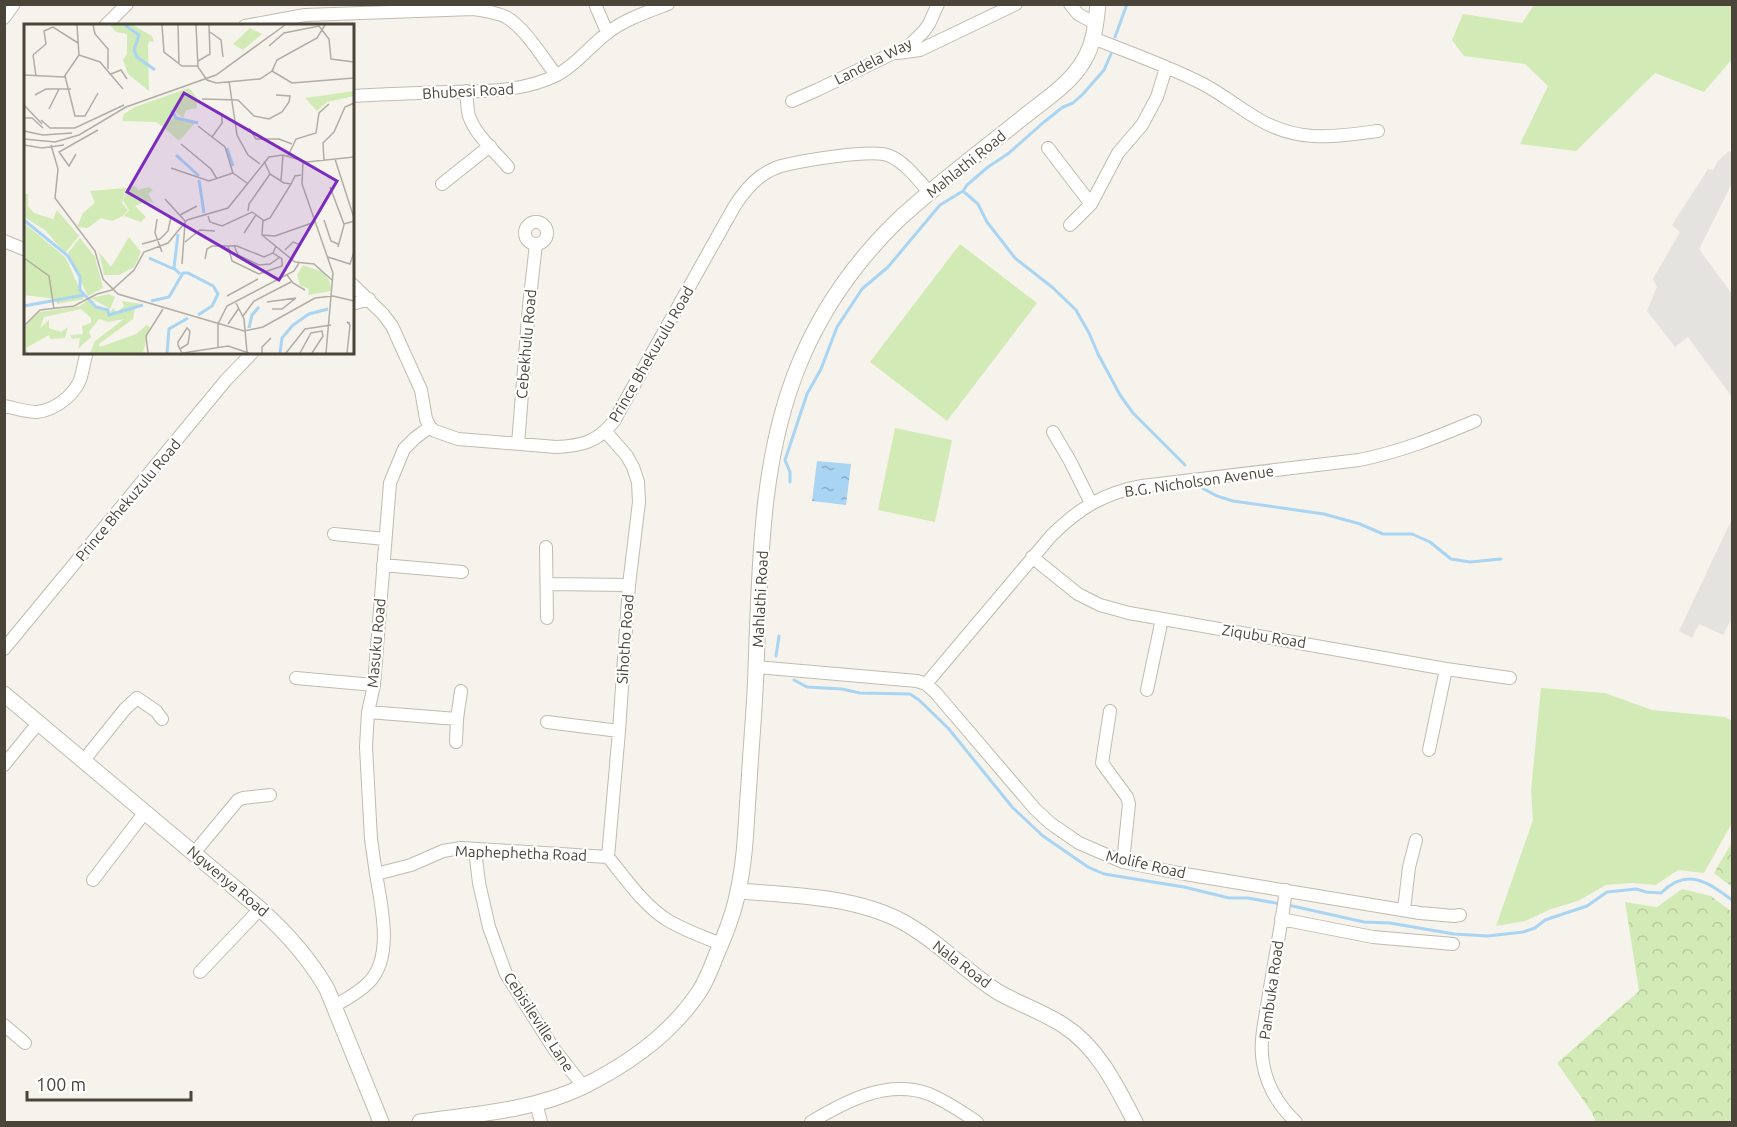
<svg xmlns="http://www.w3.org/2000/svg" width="1737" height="1127" font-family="Ubuntu,sans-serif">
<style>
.green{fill:#d2eab5}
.forest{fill:url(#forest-crowns)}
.parking{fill:#e5e3e0}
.water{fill:url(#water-ripples)}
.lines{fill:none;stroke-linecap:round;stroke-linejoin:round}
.stream{stroke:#a9d4f2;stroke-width:3}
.minor-casing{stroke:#c2bbae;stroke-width:14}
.tertiary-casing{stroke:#c2bbae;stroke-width:17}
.minor{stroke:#fff;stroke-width:12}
.tertiary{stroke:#fff;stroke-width:15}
.labels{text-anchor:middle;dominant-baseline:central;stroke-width:4.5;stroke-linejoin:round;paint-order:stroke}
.street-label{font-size:15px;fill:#4b4439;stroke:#fff}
.inset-river{fill:none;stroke:#a9d4f2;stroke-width:3}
.inset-road{fill:none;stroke:#b2ada4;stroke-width:1.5}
.view{fill:#7b2cbf;fill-opacity:0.15;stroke:#7b2cbf;stroke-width:3}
.inset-edge{fill:none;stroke:#4b4439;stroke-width:3}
</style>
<defs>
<pattern id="forest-crowns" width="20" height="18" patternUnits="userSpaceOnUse" patternTransform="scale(1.5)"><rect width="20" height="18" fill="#d2eab5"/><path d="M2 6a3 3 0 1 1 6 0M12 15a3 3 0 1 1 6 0" fill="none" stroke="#b6ca9c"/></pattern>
<pattern id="water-ripples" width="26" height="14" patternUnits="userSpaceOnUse" patternTransform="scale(1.5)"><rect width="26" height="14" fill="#a9d4f2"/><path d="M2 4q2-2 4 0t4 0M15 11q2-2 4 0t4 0" fill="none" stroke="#8caec5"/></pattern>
</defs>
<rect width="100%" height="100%" fill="#f6f3ec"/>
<path class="green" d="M1534,5h198v54l-28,33 -49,-19 -79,78 -56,-7 28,-58 -23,-22 -61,-8 -12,-16 11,-26 59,9z
M960,244l77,59 -90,118 -77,-59z
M895,428l57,12 -17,82 -57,-12z
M1541,688l64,5 47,17 73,7 7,4v102l-28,50 -26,-3 -22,15 -24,-2 -26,2 -28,16 -27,8 -26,12 -29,5 37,-106 -2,-29z"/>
<path class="forest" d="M1732,842v45l-18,-14z
M1682,889l29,7 21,16v210h-136l-5,-11 -34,-48 82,-72 -14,-89 32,5z"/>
<path class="parking" d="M1729,151l3,1v31l-33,66 33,45v103l-44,-60 -13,10 -28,-36 10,-24 -4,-8 27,-47 -8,-7 36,-56 5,1 5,-9z
M1732,519v99l-9,17 -24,-11 -7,14 -13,-7z"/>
<path class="water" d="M817,461l34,3 -5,41 -34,-4z"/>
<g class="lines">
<path class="stream" d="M1115,37l12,-33
M963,191l15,13 9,18 28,36 37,29 24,23 13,23 9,21 22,41 13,18 52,52
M790,482v-10l-5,-12 22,-66 14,-25 16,-42 25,-38 26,-22 52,-62 23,-14 4,-6 21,-18 21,-14 35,-31 19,-15 10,-4 10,-9 21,-24 7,-16
M1202,488l15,8 16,5 91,13 36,10 23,10h29l18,8 21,17 19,3 31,-3
M776,656l3,-20
M794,680l13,7 35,2 18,4 50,1 9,6 29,28 65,80 30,28 45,31 16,7 80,13 45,11h19l33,6
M1288,905l76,17 26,1 64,11 34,2 35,-4 12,-4 10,-8 42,-14 20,-14 29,-3 10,3 15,1c26,-26 47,-11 71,7"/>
<g class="minor-casing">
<path id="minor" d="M595,4l12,28
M1070,4l8,10 18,10
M4,18l10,-14
M105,26l22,-22
M245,26l60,-11 169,-6c11,2 22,3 32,8 19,11 37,41 50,58
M1093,38c37,15 75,28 110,46 19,10 36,24 55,35 41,24 75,18 120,12
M898,53l22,-3 96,-46
M466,91c1,8 1,17 3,25 7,20 26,35 39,51
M352,96c33,-2 65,-3 97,-4 37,-1 74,0 108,-17 19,-10 32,-28 49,-41 17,-14 41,-22 62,-30
M792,101l25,-11 93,-45 14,-14 5,-7 9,-20
M1048,148l43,56
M442,184l48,-38
M525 233a11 11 0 1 1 22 0a11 11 0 1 1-22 0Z
M1070,225l21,-21 27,-51 24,-28 15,-28 9,-29
M4,241l22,9
M352,284l31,30 9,12 29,64 5,29 4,8 5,4 23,8 98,8c25,-1 42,-5 58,-26l120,-214c7,-11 16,-23 27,-31 6,-4 13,-8 20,-10 20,-5 92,-18 109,-10 16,7 28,24 40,37
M352,304l17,-5
M4,406c11,2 22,6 33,6 18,-2 36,-16 43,-32 3,-9 4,-19 7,-28
M606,432l21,24 6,11 5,15 1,20 -10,83 -10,146 -11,126
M1053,432l17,29 21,42
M518,444l11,-138 7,-62
M334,534l51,5
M546,547l1,71
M1032,557l46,37 22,11 29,8 317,56 64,9
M383,565l79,7
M548,584l81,1
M4,649l222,-269 27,-28
M757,667l160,14 9,3 9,8 100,117 15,14 29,20 44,19 56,11 241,40 34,3 6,-1
M296,678l78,7
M926,684l125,-148c28,-28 53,-43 91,-50l217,-26c41,-8 78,-23 116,-39
M1147,690l15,-71
M1110,711l-8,52 25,34 2,7 -6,58
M368,712l89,7
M547,722l72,9
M456,742l1,-23 4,-28
M1429,750l17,-81
M84,760l41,-51 12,-11 19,13 6,8
M4,765l35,-43
M475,850l4,33 10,44 17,47 48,75 29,37
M194,853l44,-53 5,-2 27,-3
M376,874l-5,-35 -5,-92 2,-35 6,-27 16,-202 14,-34 11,-11 15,-11
M93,880l52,-68
M1286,890c-5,37 -12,73 -18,110 -3,20 -9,43 -5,63 4,24 16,43 33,59
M1404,910l5,-43 7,-27
M1281,919l92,18 80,7
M200,972l60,-63
M334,1006c12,-7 25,-13 35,-24 25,-25 12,-78 7,-108l35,-9 32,-14 18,-3 147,9c18,22 37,50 61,64 17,10 35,16 52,23
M4,1025l21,18
M536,1103l5,19
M811,1122c35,-21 76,-43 118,-28 17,7 33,18 48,28"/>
</g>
<g class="tertiary-casing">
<path id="tertiary" d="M4,694l256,215c27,24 49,49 67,80l54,133
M738,891c53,4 117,5 165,31 35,19 62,49 95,70 21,12 45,20 65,33 35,22 54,62 72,97
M420,1122c54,-8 112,-11 162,-35 45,-22 89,-53 117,-95 8,-12 13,-26 18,-39 9,-20 17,-40 21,-62 8,-35 8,-72 11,-108 2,-38 6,-77 7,-115 4,-102 4,-211 44,-306 22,-53 57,-102 98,-142 39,-36 82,-68 123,-101 22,-18 49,-34 63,-59 10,-16 12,-37 14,-56"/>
</g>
<use href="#minor" class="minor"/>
<use href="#tertiary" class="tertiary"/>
</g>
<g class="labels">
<g class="street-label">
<text transform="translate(873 61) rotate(-27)">Landela Way</text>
<text transform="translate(468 91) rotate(-3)">Bhubesi Road</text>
<text transform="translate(966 164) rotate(-39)">Mahlathi Road</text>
<text transform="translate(526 344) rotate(-85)">Cebekhulu Road</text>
<text transform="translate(651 354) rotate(-60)">Prince Bhekuzulu Road</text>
<text transform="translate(1199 481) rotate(-8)">B.G. Nicholson Avenue</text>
<text transform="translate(128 500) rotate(-50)">Prince Bhekuzulu Road</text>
<text transform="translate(760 599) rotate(-87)">Mahlathi Road</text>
<text transform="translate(1264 636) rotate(9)">Ziqubu Road</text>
<text transform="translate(625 639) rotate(-86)">Sihotho Road</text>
<text transform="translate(376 643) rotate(-85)">Masuku Road</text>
<text transform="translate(521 853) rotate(2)">Maphephetha Road</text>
<text transform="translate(1146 864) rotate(13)">Molife Road</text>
<text transform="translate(228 881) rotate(40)">Ngwenya Road</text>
<text transform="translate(962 964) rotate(37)">Nala Road</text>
<text transform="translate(1271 990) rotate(-82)">Pambuka Road</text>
<text transform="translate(539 1022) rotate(57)">Cebisileville Lane</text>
</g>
</g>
<g transform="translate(24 24)">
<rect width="330" height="330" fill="#f6f3ec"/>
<path d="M150,93l21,6 -16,18 -16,-14zM111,162l3,4 11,-3 4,3 -5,4 6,9 -7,-2 -12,5 11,11 -5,5 -17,-6 5,-6 -6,-9 4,-13zM0,199l42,35 18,41 -27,5 -1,-5 -32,-4zM105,213l12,15 -7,15 -15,8h-15l-5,-23 12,15zM56,214l15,19 8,31 -15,8 -20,-43z" fill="#d2eab5"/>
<path d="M86,1h23l19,11 2,6 -5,-1 -1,5 1,45 -21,-17 -5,-14 4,-6v-20l-11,-2zM226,4l12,6 -19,16 -10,-6zM165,64l8,10v10l-11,2 -3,8 -11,-9 1,7 -10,11 -7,-5 -34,-1 2,-7 11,-7zM330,67v5l-27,6 -10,9 -12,-13zM102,164l-4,15 6,7 -5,6 -11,5 -11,-3 -13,10 -11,-1 6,-14 12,-10 -5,-12zM0,170h4v12l6,7 19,6 4,-9 22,26 -14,17 -20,-23 -21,-13zM279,241l20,7 7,10 1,9 -23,4 1,-6 -9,-4 -3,-10zM85,270l6,3 -5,12 -19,-11zM64,276l10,9 10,2 1,4 4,-7 4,4 7,-6 -2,-5 20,3 -7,4 -2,11 -34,25 1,3 36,-13 11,-9 3,2 -7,26h-53l5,-12 29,-22 -16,3 -9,-3 -10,13 2,5 -13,12 2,-11 -8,1 -2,-4 13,-1 -1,-8 9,-3v-5l-10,-9 -37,8 -4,11 9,-8v8l12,4 7,-5 -3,11 -15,1 -1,-4 -23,13 2,5h-4v-24l9,-12 7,-5 40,-6z" fill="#d2eab5"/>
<path class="inset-river" d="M101,1l14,10 -5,15 3,7 18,13M148,86l4,8 22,5M203,124l6,18M152,131l23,21M175,156l5,33M0,196l44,36 12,21v13l16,17 12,3 1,5 34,-10M154,210l-4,34 6,6M125,234l25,11M127,277l18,-4 14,-24h5l25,13 5,8 -6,12 -14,9M0,282l60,-11M225,304l3,-13 7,-8M143,329l2,-24 19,-11M256,329l2,-15 11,-13 16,-11 19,-5"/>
<path class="inset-road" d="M53,1l2,30M69,1l2,9 13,15v20M138,1l2,27 18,14h16M154,1l1,40M172,1l2,42 9,13 9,3 44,-4 12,-8 5,-11 40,-22 8,-13M186,8l11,8 2,17M245,22l15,-13 35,-7 10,13 2,20 23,3M9,31l13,-11 -2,-13 9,-4 25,16M9,31l3,21M55,31l21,7 23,27M174,37l12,-7 -1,-29M248,47l20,12 62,-5M87,50l10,-4 6,9M0,51l40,2 15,-22M41,52l10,40h10l13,-23M205,57l8,54 11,20 12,9M11,71l11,-6h25M178,75l36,1 16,16 15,3 13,-7 7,-10 1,-6 -14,-1M0,81l18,19M25,85l10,-20M0,94h8l11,10M17,96l9,8h25l49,-23M174,102l27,21 8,26 14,10M225,104l7,11h23l13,5M0,107l19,4 29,-2M188,113l10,-14v-8M0,115l31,3 24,-7 47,-28 90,-32 69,-50M157,120l30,25 6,10M0,121l18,3 22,-3M27,121l7,24 -3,29 40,53 8,28 15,15 126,37 19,-4 52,-29 18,-2 21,5M52,130l-7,12 -10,-14 39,-22M264,132l8,-17 20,-6 3,-20 10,-9M311,135l19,59M300,136l-1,-17 11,-11 11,-25 9,-4M240,137l6,13 14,9 7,1 4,-8 6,-1M279,137l-1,23 31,89 -7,80M147,144l38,13 24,-8M257,157l2,-26M306,163l14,37 10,-3M141,175l20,22M224,187l1,-7 21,-30M156,191l17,-9M184,192l2,6 12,4 30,-14 11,8 -1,15M133,195l-2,14 7,19M300,196l7,21 7,3M239,197l7,-3 21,-34M220,209l12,-18M238,211l33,27 19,2 19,17M238,211l13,1 40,-14M161,218l15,-12 15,1M118,220l18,-5 8,-8 3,-14M210,221l4,10 21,10 11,-1 10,-7M204,222l4,15 27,13 23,-8v-7l-9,-6M314,223l6,-22M261,226l8,-8 8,3M304,233l22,7 4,-12M0,234l25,18 5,33M181,235l2,-10 5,-3h25l27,11 9,-4 3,-7M158,240l3,-41M263,251l6,8 12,7M73,270l15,-4 22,-20 10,-18 24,-9 19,-23 41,-12 41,-51 14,-2 24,7 47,-5M203,272l31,-17M211,277l9,18 3,33M243,278l29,-4M248,285h10l14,-11M219,292l11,-15 37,-19M204,300l11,-16M0,302l16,-16 34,-4 23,-12M194,323v-23l9,-18 67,-35 5,-8M156,325l8,-5 2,-13 -3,-3 -9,14v3l4,8M124,329l-2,-17 17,-27M159,329l45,-7 21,7M238,329v-6l9,-9M262,329l19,-24 26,-4M276,329l11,-20 11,-2 1,5 -11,17M323,329l3,-28 -3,-3 3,1"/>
<path class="view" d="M160,69l153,88 -58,99 -152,-88z"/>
<rect width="330" height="330" class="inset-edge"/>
</g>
<rect width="1737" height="1127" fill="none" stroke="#4b4439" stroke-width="12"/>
<path d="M27 1091v9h164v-9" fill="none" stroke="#4b4439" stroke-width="3"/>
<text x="36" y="1091" font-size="18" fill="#4b4439" stroke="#ffffff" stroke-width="4.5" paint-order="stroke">100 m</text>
</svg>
